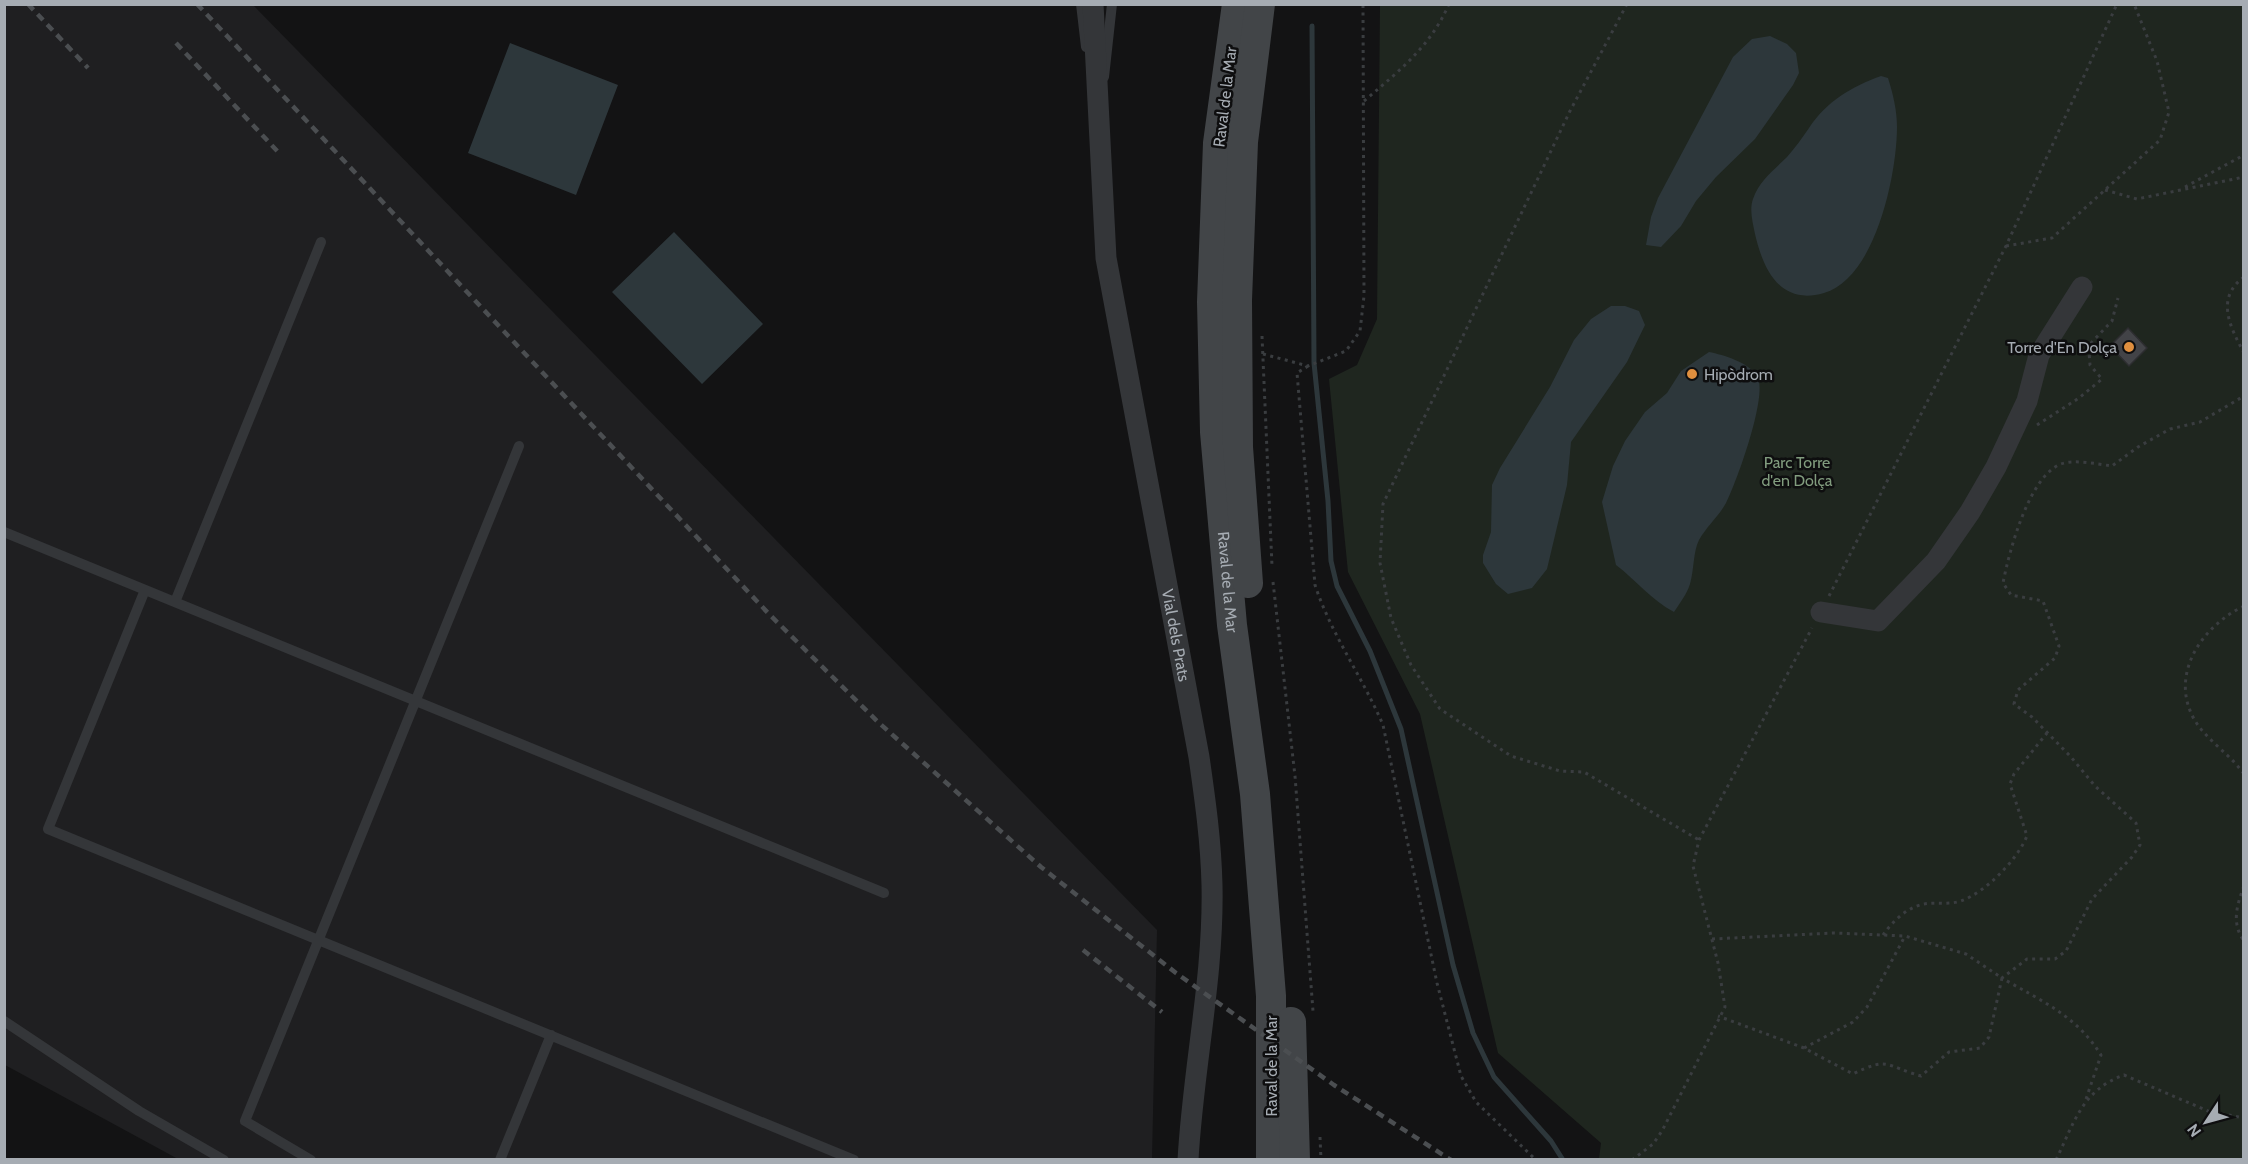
<svg xmlns="http://www.w3.org/2000/svg" width="2248" height="1164" viewBox="0 0 2248 1164" font-family="Cabin,sans-serif">
	<style>
		.built { fill: #1f1f21 }
		.green { fill: #1f261f }
		.water { fill: #2d373b }
		.lines { fill: none; stroke-linecap: round; stroke-linejoin: round }
		.stream { stroke: #2d373b; stroke-width: 5 }
		.building { fill: #424347; stroke: #2d2d30; stroke-width: 1.5 }
		.path { stroke: #3a3d40; stroke-width: 3; stroke-dasharray: 3 4.5; stroke-linecap: butt }
		.lane { stroke: #343639; stroke-width: 10 }
		.street { stroke: #343639; stroke-width: 21 }
		.secondary { stroke: #424548; stroke-width: 30 }
		.rail { stroke: #4b4e51; stroke-width: 4.5; stroke-dasharray: 8 6; stroke-linecap: butt }
		.poi-dot { fill: #df8f3f; stroke: #0e0e0f; stroke-width: 2 }
		.labels { text-anchor: middle; dominant-baseline: central; stroke-width: 5; stroke-linejoin: round; paint-order: stroke }
		.street-label { font-size: 16px; fill: #a6acb3; stroke: #0e0e0f }
		.poi-label { font-size: 16px; fill: #a6acb3; stroke: #0e0e0f; text-anchor: end }
		.park-label { font-size: 16px; fill: #819c7e; stroke: #0e0e0f }
	</style>
	<rect width="100%" height="100%" fill="#131314"/>
	<path class="built" d="M4,5h249l904,925 -5,229h-974l-173,-94z"/>
	<path class="green" d="M1380,5h863v1154h-644l2,-16 -103,-90 -78,-339 -72,-142 -19,-193 28,-14 20,-46z"/>
	<path class="water" d="M1770,36l17,8 9,9 3,20 -6,12 -38,54 -39,38 -20,24 -15,25 -20,21 -15,-2 5,-28 7,-19 75,-141 19,-18z
		M510,43l108,42 -42,110 -108,-42z
		M1881,76l7,2c5,16 9,32 9,49 0,46 -21,151 -73,166 -44,13 -61,-24 -69,-59 -2,-11 -6,-24 -2,-35 6,-18 21,-29 34,-42 8,-9 15,-19 22,-29 18,-27 42,-41 72,-52z
		M674,232l89,92 -61,60 -90,-92z
		M1611,306h14l14,5 6,14 -18,37 -56,80 -4,43 -20,84 -15,19 -24,6 -12,-10 -13,-21v-8l8,-23 1,-47 8,-17 50,-81 24,-47 17,-21z
		M1709,352c15,3 39,10 48,24 12,17 -21,108 -31,127 -7,13 -19,23 -27,37 -6,12 -5,31 -9,44 -3,10 -11,20 -16,28 -23,-12 -37,-31 -58,-47l-14,-63 11,-36 12,-25 20,-29 22,-19 14,-22z"/>
	<g class="lines">
		<path class="stream" d="M1312,26l2,337 14,138 3,60 6,25 33,65 31,78 52,236 20,68 21,44 57,64 12,19"/>
	</g>
	<path class="building" d="M2128,328l19,20 -18,18 -19,-20z"/>
	<g class="lines">
		<path class="path" d="M1627,4l-57,107 -187,393 -3,59 11,55 20,47 29,44 71,47 49,15 24,1 115,68
			M1364,101c34,-29 67,-55 85,-97
			M2185,187l59,-32
			M2105,190l32,9 107,-22
			M2006,246l46,-8 108,-98 9,-28 -12,-51 -23,-57
			M2244,277c-29,21 -14,50 0,76
			M1262,336l10,230
			M1263,354l45,12 38,-15 14,-20 4,-35 -1,-292
			M1308,366l-11,7 18,212c16,49 48,93 68,140l54,258 24,93 15,26 60,58
			M2037,425l42,-27 23,-19 -12,-14 -1,-13 2,-9 21,-22 6,-23
			M1273,582l22,194 18,235
			M1829,596l177,-350 111,-242
			M2244,606c-42,20 -75,68 -50,113 12,21 36,35 50,55
			M2244,886c-7,19 -13,37 0,55
			M1883,935c9,-13 24,-28 41,-31 12,-2 25,1 37,-3 25,-9 56,-41 66,-65l-17,-52 4,-10 33,-41
			M1712,939l122,-6 71,3 61,18 36,24 -13,59 -9,11 -31,4 -28,24c-36,-10 -32,-20 -68,-2l-49,-26 -86,-32
			M1804,1048l49,-26 14,-15 38,-71
			M2086,1099l15,-44c-25,-40 -60,-54 -99,-77l25,-19h28l11,-8 26,-52 40,-42 8,-12 -4,-22 -41,-37 -24,-29 -39,-40 -18,-13 4,-14 37,-32 4,-12 -16,-45 -32,-6 -8,-12c6,-31 26,-107 58,-119 14,-5 36,0 51,2l26,-19 32,-18 30,-7 44,-26
			M1320,1137l1,23
			M1632,1160l21,-16 9,-13 63,-124 -7,-44 -25,-97 6,-26 113,-212
			M2056,1160c18,-37 26,-70 68,-85l84,36 36,7"/>
		<path class="lane" d="M1081,4l5,43
			M1104,77l8,-73
			M4,532l880,361
			M145,590l-97,239 806,331
			M175,602l146,-360
			M4,1021l135,90 85,49
			M311,1160l-66,-39 274,-675
			M500,1160l51,-125"/>
		<g class="street">
			<path id="s1" d="M1093,4l13,254 93,499c6,42 12,84 13,128 2,92 -19,183 -24,275"/>
			<path d="M1821,612l57,9 58,-60 34,-49 26,-45 31,-66 12,-46 43,-68"/>
		</g>
		<g class="secondary">
			<path id="s2" d="M1237,4l-19,139 -6,159 3,130 17,193 23,169 16,202v164"/>
			<path d="M1248,583l-10,-136 -1,-147 6,-158 17,-138"/>
			<path d="M1291,1022l4,138"/>
		</g>
		<path class="rail" d="M28,4l60,64
			M197,4l571,609 110,109 163,145 135,106 158,112 117,75
			M176,43l104,111
			M1083,950l79,62"/>
	</g>
	<g class="poi-dot">
		<circle cx="2129" cy="347" r="6"/>
		<circle cx="1692" cy="374" r="6"/>
	</g>
	<g class="labels">
		<g class="street-label">
			<text transform="translate(1225 97) rotate(-83)">Raval de la Mar</text>
			<text stroke="none"><textPath href="#s2" startOffset="580">Raval de la Mar</textPath></text>
			<text stroke="none"><textPath href="#s1" startOffset="638">Vial dels Prats</textPath></text>
			<text transform="translate(1271 1066) rotate(-90)">Raval de la Mar</text>
		</g>
		<g class="poi-label">
			<text x="2117" y="347">Torre d'En Dolça</text>
			<text x="1704" y="374" text-anchor="start">Hipòdrom</text>
		</g>
		<g class="park-label">
			<text x="1797" y="462">Parc Torre<tspan x="1797" dy="18">d'en Dolça</tspan></text>
		</g>
	</g>
	<rect width="2248" height="1164" fill="none" stroke="#a6acb3" stroke-width="12"/>
	<g transform="translate(2206 1122) rotate(234)" stroke="#0e0e0f" stroke-width="4.5" paint-order="stroke">
	<path d="M0-4.5L10 22L0 15L-10 22Z" fill="#a6acb3"/>
	<text y="-9" font-size="16" font-weight="bold" text-anchor="middle" fill="#a6acb3">N</text>
	</g>
</svg>
